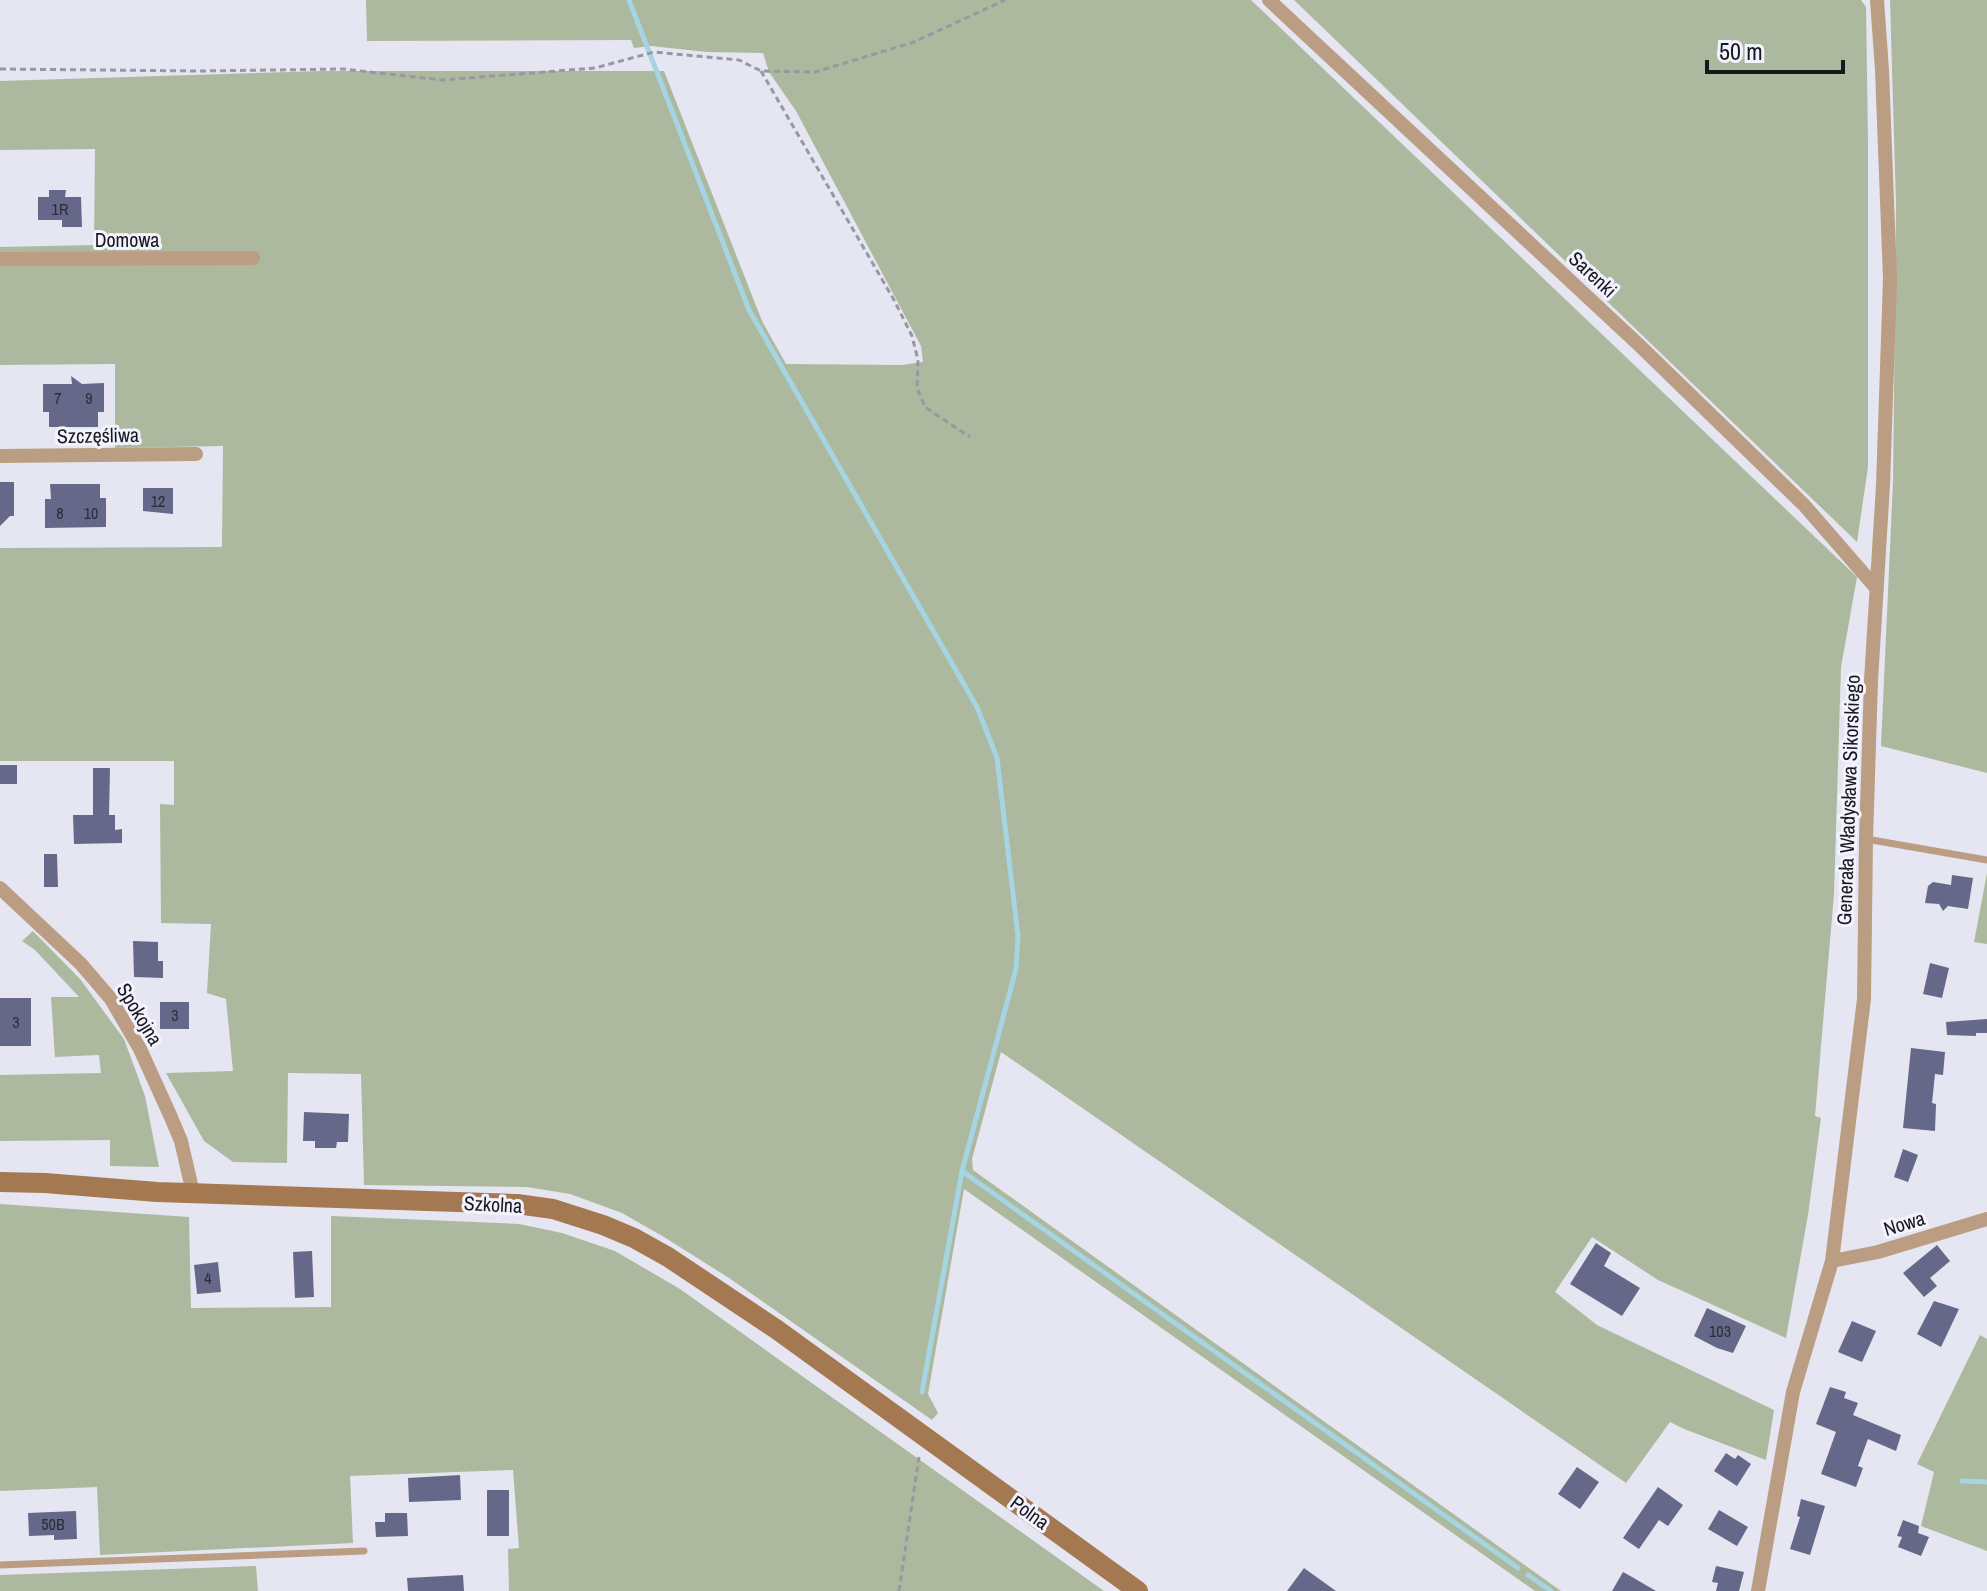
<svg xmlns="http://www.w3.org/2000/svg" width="1987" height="1591" viewBox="0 0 1987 1591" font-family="'Archivo Narrow',sans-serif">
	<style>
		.green { fill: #adb99e }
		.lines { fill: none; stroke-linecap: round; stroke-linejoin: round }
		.stream { stroke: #a5d4e2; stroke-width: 5 }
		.building { fill: #66688a }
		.path { stroke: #9898a1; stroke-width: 3; stroke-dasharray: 6 4; stroke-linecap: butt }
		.lane { stroke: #bb9d83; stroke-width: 7 }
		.street { stroke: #bb9d83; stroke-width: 14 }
		.secondary { stroke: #a47851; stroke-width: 20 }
		.labels { text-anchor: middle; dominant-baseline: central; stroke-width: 6; stroke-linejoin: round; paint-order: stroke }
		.number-label { font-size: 16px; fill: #2c2d38 }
		.street-label { font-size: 20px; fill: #19191d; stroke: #f2f3fe }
	</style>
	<rect width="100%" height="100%" fill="#e5e6f1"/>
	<path class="green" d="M366,0h885l606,577 -16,90 -7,227 -19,222 6,2 -13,97 -22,123 -128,-58 -66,-43 -37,55 42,33 177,85 -8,50 -82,-31 -14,-7 -44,61 -625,-431 -29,107 1,11 588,421h-26l-571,-402 -36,205 10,19 -6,7 -203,-142 -65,-41 -42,-24 -52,-19 -43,-7 -163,-2 -3,-111 -73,-1 -1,90 -54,-1 -29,-21 -38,-68 67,-2 -7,-72 -19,-6 4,-69 -50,-1 -1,-119 14,1v-44h-174v-213l222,-1 1,-101 -108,2v-84l-115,1v-118l94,-2 1,-96 -95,1v-69l322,-10h342l98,250 24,43 116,1 21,-3 -2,-16 -125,-235 -27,-39 -6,-19 -56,-1 -56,-6 -17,2 -3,-8 -264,1z
		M1294,0h567l5,7 2,134v326l-11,75z
		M1890,0h97v773l-106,-27 12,-264 3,-277z
		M1987,873v71l-13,-2z
		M33,931l47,48 44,60 21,57 14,71 -49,-1v-26l-110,1v-66l101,-2 -2,-18 -44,2 -4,-60h28l-44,-47 -13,-9z
		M0,1204l189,13 2,91 140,-1v-91l188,8 43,9 53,18 65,38 424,302h-595l-1,-42 11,-1 -6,-78 -163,6 3,67 -253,12 -3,-68 -97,4z
		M1980,1335l7,4v212l-66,-25 13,-54 -17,-8z
		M256,1566l2,25h-258v-16z"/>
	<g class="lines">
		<path class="stream" d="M629,0l120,310 228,397 20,51 21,178 -2,33 -54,202 -40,221
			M962,1171l556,397
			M1962,1481l25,1
			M1528,1575l23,16"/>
	</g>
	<path class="building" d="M49,190h17l-1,7h16l1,30h-20v-7h-24v-23h11z
		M71,376l11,8 22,-1v29h-6v15h-49v-15h-6v-28h29z
		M0,482h14v34h-4l-10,10z
		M50,484h50v14h6v29l-61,1v-29h6z
		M143,488h30v26l-30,-3z
		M0,765h17v19h-17z
		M93,768h17l-1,47h6v15l7,-1v14l-48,1 -1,-29h20z
		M44,854h13l1,33h-14z
		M1952,875l21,3 -5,31 -20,-3 -5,5 -4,-7 -14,-1 3,-17 5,-4 18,3z
		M133,941l25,1v19h5v17l-29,-1z
		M1930,963l19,5 -7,30 -19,-4z
		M0,998h31v48h-31z
		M160,1002h29v27h-29z
		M1987,1019v14h-11v3l-29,-1 -1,-13z
		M1911,1048l34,4 -2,23 -8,-1 -3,29 4,1 -1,27 -32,-3z
		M304,1112l45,2 -1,28h-11l-1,6h-21v-7h-12z
		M1903,1149l15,6 -10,27 -14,-5z
		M1596,1243l15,10 -7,13 36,22 -18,28 -52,-32z
		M1937,1245l13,16 -20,17 7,8 -13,11 -21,-24z
		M312,1251l2,46 -19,1 -2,-46z
		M218,1262l3,30 -24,2 -3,-29z
		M1934,1301l25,8 -18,38 -24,-13z
		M1707,1308l39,18 -13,27 -16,-5 -23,-12z
		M1852,1321l24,10 -14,31 -24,-10z
		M1830,1387l16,5 -2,6 14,5 -5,12 48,20 -5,16 -28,-12 -10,27 5,2 -7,19 -35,-13 15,-42 -20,-8z
		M1726,1453l9,6 3,-4 13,9 -14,22 -23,-15z
		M1577,1467l22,15 -19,27 -22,-15z
		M460,1475l1,25 -52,2 -1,-24z
		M1658,1487l25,18 -15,21 -9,-6 -20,29 -16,-11z
		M487,1490h22v46h-22z
		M1801,1499l24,7 -15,49 -20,-6 10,-32 -3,-1z
		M1719,1510l29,17 -11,19 -29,-17z
		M76,1511l1,28 -23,1v-5l-25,1 -1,-23z
		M385,1513h22l1,23 -32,1 -1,-15h10z
		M1903,1520l16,6 -1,7 11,4 -8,19 -23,-9 4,-10 -5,-1z
		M1716,1566l28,6 -5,19h-23l2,-8 -6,-1z
		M1304,1568l32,23h-49z
		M1623,1572l9,5 24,14h-44z
		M463,1575l1,16h-56l-1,-13z"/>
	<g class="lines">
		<path class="path" d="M0,69l200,2 143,-2 99,11 153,-12 59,-16 85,8 22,11 54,1 99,-30 91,-42
			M761,71l133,229 18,36 6,24 -1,28 8,19 45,30
			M899,1591l20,-134"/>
		<path class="lane" d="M1866,839l121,21
			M0,1565l364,-14"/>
		<path class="street" d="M1269,0l369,344 166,161 73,84
			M0,259l253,-1
			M0,456l196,-2
			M0,888l81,76 30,35 29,50 30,66 11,26 12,52
			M1832,1261l46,-9 109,-33
			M1758,1591l35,-199 39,-131 32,-262 2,-160 5,-158 12,-196 7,-206 -8,-209 -5,-70"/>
		<path class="secondary" d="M0,1182l45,1 112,9 360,12 36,5 50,16 31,13 34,19 108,72 362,262"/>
	</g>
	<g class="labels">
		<g class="number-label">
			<text x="60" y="209">1R</text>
			<text x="58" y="398">7</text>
			<text x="89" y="398">9</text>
			<text x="158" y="501">12</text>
			<text x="60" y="513">8</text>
			<text x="91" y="513">10</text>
			<text x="175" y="1015">3</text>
			<text x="16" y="1022">3</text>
			<text x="208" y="1278">4</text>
			<text x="1720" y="1331">103</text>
			<text x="53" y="1524">50B</text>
		</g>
		<g class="street-label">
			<text x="127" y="239">Domowa</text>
			<text transform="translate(1593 274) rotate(43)">Sarenki</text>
			<text transform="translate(98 435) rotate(-1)">Szczęśliwa</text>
			<text transform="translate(1848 800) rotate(-88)">Generała Władysława Sikorskiego</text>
			<text transform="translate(140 1014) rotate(59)">Spokojna</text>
			<text transform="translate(493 1204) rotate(3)">Szkolna</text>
			<text transform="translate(1904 1223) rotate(-17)">Nowa</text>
			<text transform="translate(1030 1512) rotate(36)">Polna</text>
		</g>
	</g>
	<path d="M1707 60v12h136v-12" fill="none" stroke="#19191d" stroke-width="4"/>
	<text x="1719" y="60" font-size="24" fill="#19191d" stroke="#f2f3fe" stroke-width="6" paint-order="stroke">50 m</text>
</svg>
